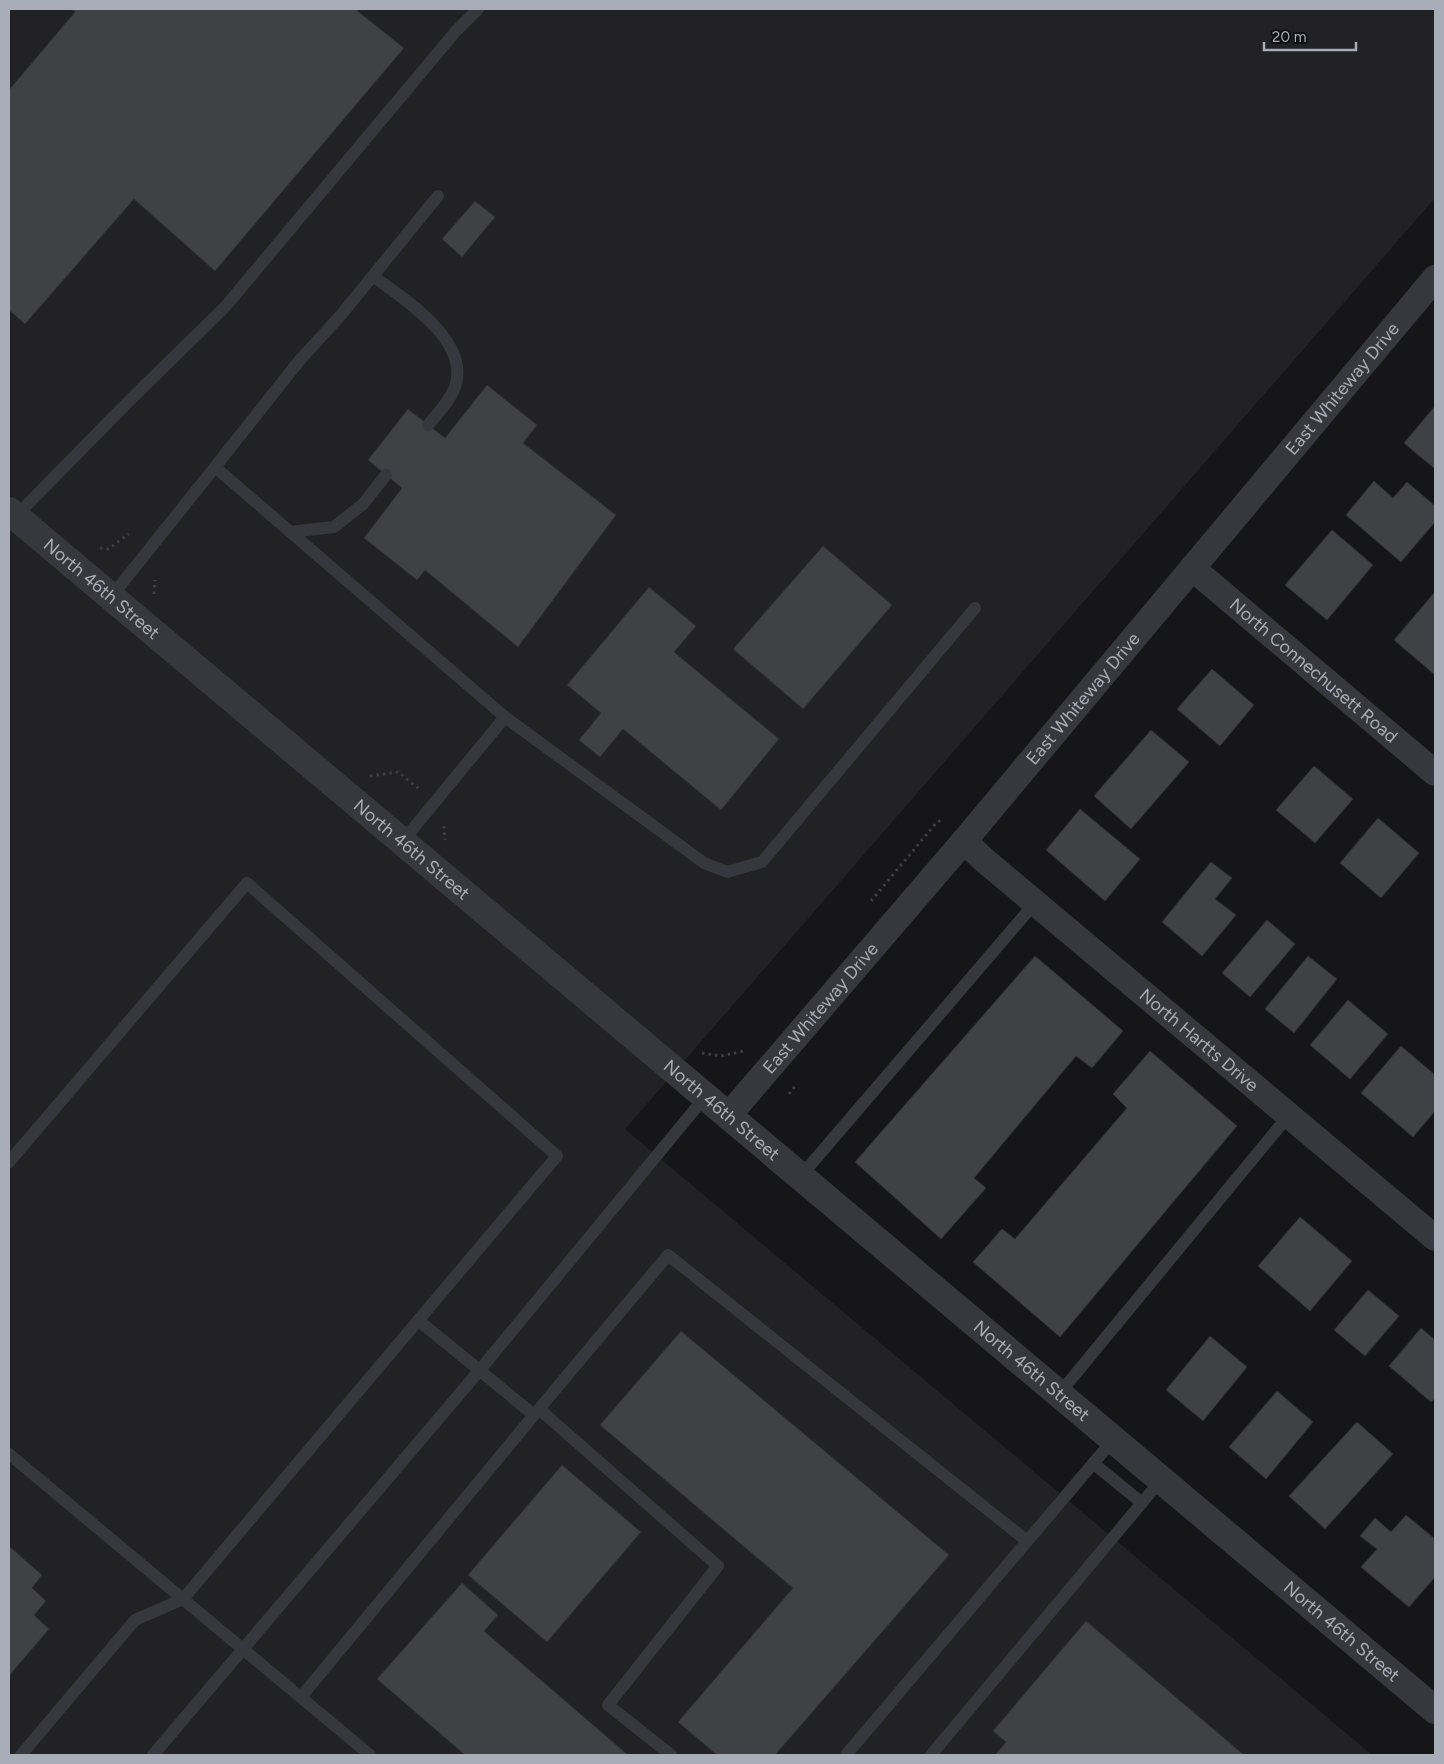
<svg xmlns="http://www.w3.org/2000/svg" width="1444" height="1764" viewBox="0 0 1444 1764" font-family="Figtree,sans-serif">
	<style>
		.built { fill: #222225 }
		.building { fill: #404145; stroke: #303034 }
		.lines { fill: none; stroke-linecap: round; stroke-linejoin: round }
		.path { stroke: #3d3f44; stroke-width: 3; stroke-dasharray: 2.5 4; stroke-linecap: butt }
		.service { stroke: #37383d; stroke-width: 12 }
		.minor { stroke: #37383d; stroke-width: 26 }
		.tertiary { stroke: #37383d; stroke-width: 28 }
		.labels { text-anchor: middle; dominant-baseline: central; stroke-width: 4; stroke-linejoin: round; paint-order: stroke }
		.street-label { font-size: 18px; fill: #a8adb8; stroke: #111113 }
	</style>
	<rect width="100%" height="100%" fill="#161618"/>
	<path class="built" d="M9,9h1426v189l-810,931 747,626h-1363z"/>
	<path class="building" d="M72,9h283l49,39 -189,223 -81,-72 -109,125 -16,-14v-220l66,-78z
		M475,201l20,16 -33,40 -20,-18z
		M487,385l50,40 -14,18 93,72 -98,132 -93,-77 -8,10 -53,-42 38,-50 -34,-28 40,-51 37,29z
		M1435,406v63l-31,-26z
		M1374,481l19,17 14,-16 28,24v16l-34,40 -55,-47z
		M1332,530l41,35 -46,55 -42,-35z
		M823,546l69,59 -89,104 -70,-60z
		M649,587l47,39 -22,26 105,87 -58,71 -98,-81 -23,28 -21,-17 22,-27 -34,-28z
		M1434,593l1,1v81l-41,-35z
		M1212,669l42,36 -34,41 -43,-37z
		M1151,730l38,32 -58,67 -37,-33z
		M1314,766l39,33 -38,44 -39,-33z
		M1080,809l60,50 -35,42 -59,-51z
		M1378,818l41,35 -38,45 -41,-35z
		M1211,862l21,16 -17,21 21,16 -34,41 -40,-34z
		M1267,920l28,24 -45,53 -28,-24z
		M1035,956l88,75 -31,37 -16,-12 -102,122 12,10 -45,51 -86,-77z
		M1308,956l29,23 -43,54 -29,-24z
		M1348,1000l40,34 -38,45 -40,-34z
		M1401,1046l34,29v36l-22,26 -52,-44z
		M1150,1051l87,75 -177,211 -87,-75 29,-33 13,10 112,-131 -14,-14z
		M1300,1217l52,44 -42,50 -52,-45z
		M1368,1290l31,26 -34,40 -31,-26z
		M1421,1328l14,12v58l-4,4 -42,-36z
		M681,1331l268,224 -174,200h-58l-39,-33 115,-134 -193,-163z
		M1210,1336l37,31 -44,54 -37,-31z
		M1277,1391l36,31 -47,57 -37,-32z
		M1357,1422l36,32 -68,75 -36,-33z
		M562,1465l79,67 -94,110 -79,-67z
		M1406,1515l29,24v38l-26,30 -48,-40 16,-18 -17,-13 15,-18 16,14z
		M9,1546l33,29 -10,13 14,13 -12,14 15,14 -40,47z
		M462,1583l36,32 -14,16 144,124h-163l-88,-76z
		M1086,1621l158,134h-249l11,-13 -13,-11z"/>
	<g class="lines">
		<path class="path" d="M100,548l8,1 21,-15
			M154,594l1,-14
			M370,776l28,-4 20,16
			M444,826l1,14
			M871,901l66,-79 5,-2
			M702,1053l19,3 23,-5
			M789,1094l7,-9"/>
		<path class="service" d="M373,276c31,23 98,65 82,111 -5,14 -18,27 -27,38
			M215,467l84,-106 42,-46 97,-119
			M15,517l115,-117 95,-93 231,-276 22,-22
			M290,532l44,-5 29,-23 23,-29
			M111,597l104,-130 290,250 -103,125
			M505,717l199,146 23,9 35,-10 213,-254
			M9,1162l238,-279 310,273 -374,443 -48,21 -114,135
			M800,1177l235,-274
			M418,1320l116,95 134,-160 359,286
			M1059,1394l230,-279
			M539,1409l179,157 -110,139 63,50
			M9,1454l361,301
			M1093,1463l49,40
			M301,1697l233,-282
			M153,1755l326,-384 226,-274
			M846,1755l267,-315
			M931,1755l230,-275"/>
		<g class="minor">
			<path id="s1" d="M1192,568l243,205"/>
			<path id="s2" d="M964,841l19,18 452,379"/>
			<path id="s3" d="M728,1116l236,-275 471,-563"/>
		</g>
		<path class="tertiary" id="s4" d="M9,511l1426,1199"/>
	</g>
	<g class="labels">
		<g class="street-label">
			<text stroke="none"><textPath href="#s3" startOffset="952">East Whiteway Drive</textPath></text>
			<text stroke="none"><textPath href="#s4" startOffset="121">North 46th Street</textPath></text>
			<text stroke="none"><textPath href="#s1" startOffset="159">North Connechusett Road</textPath></text>
			<text stroke="none"><textPath href="#s3" startOffset="548">East Whiteway Drive</textPath></text>
			<text stroke="none"><textPath href="#s4" startOffset="526">North 46th Street</textPath></text>
			<text stroke="none"><textPath href="#s3" startOffset="142">East Whiteway Drive</textPath></text>
			<text stroke="none"><textPath href="#s2" startOffset="308">North Hartts Drive</textPath></text>
			<text stroke="none"><textPath href="#s4" startOffset="931">North 46th Street</textPath></text>
			<text stroke="none"><textPath href="#s4" startOffset="1336">North 46th Street</textPath></text>
			<text stroke="none"><textPath href="#s4" startOffset="1741">North 46th Street</textPath></text>
		</g>
	</g>
	<rect width="1444" height="1764" fill="none" stroke="#a8adb8" stroke-width="20"/>
	<path d="M1264 42v8h92v-8" fill="none" stroke="#a8adb8" stroke-width="2.5"/>
	<text x="1272" y="42" font-size="15" fill="#a8adb8" stroke="#111113" stroke-width="4" paint-order="stroke">20 m</text>
</svg>
